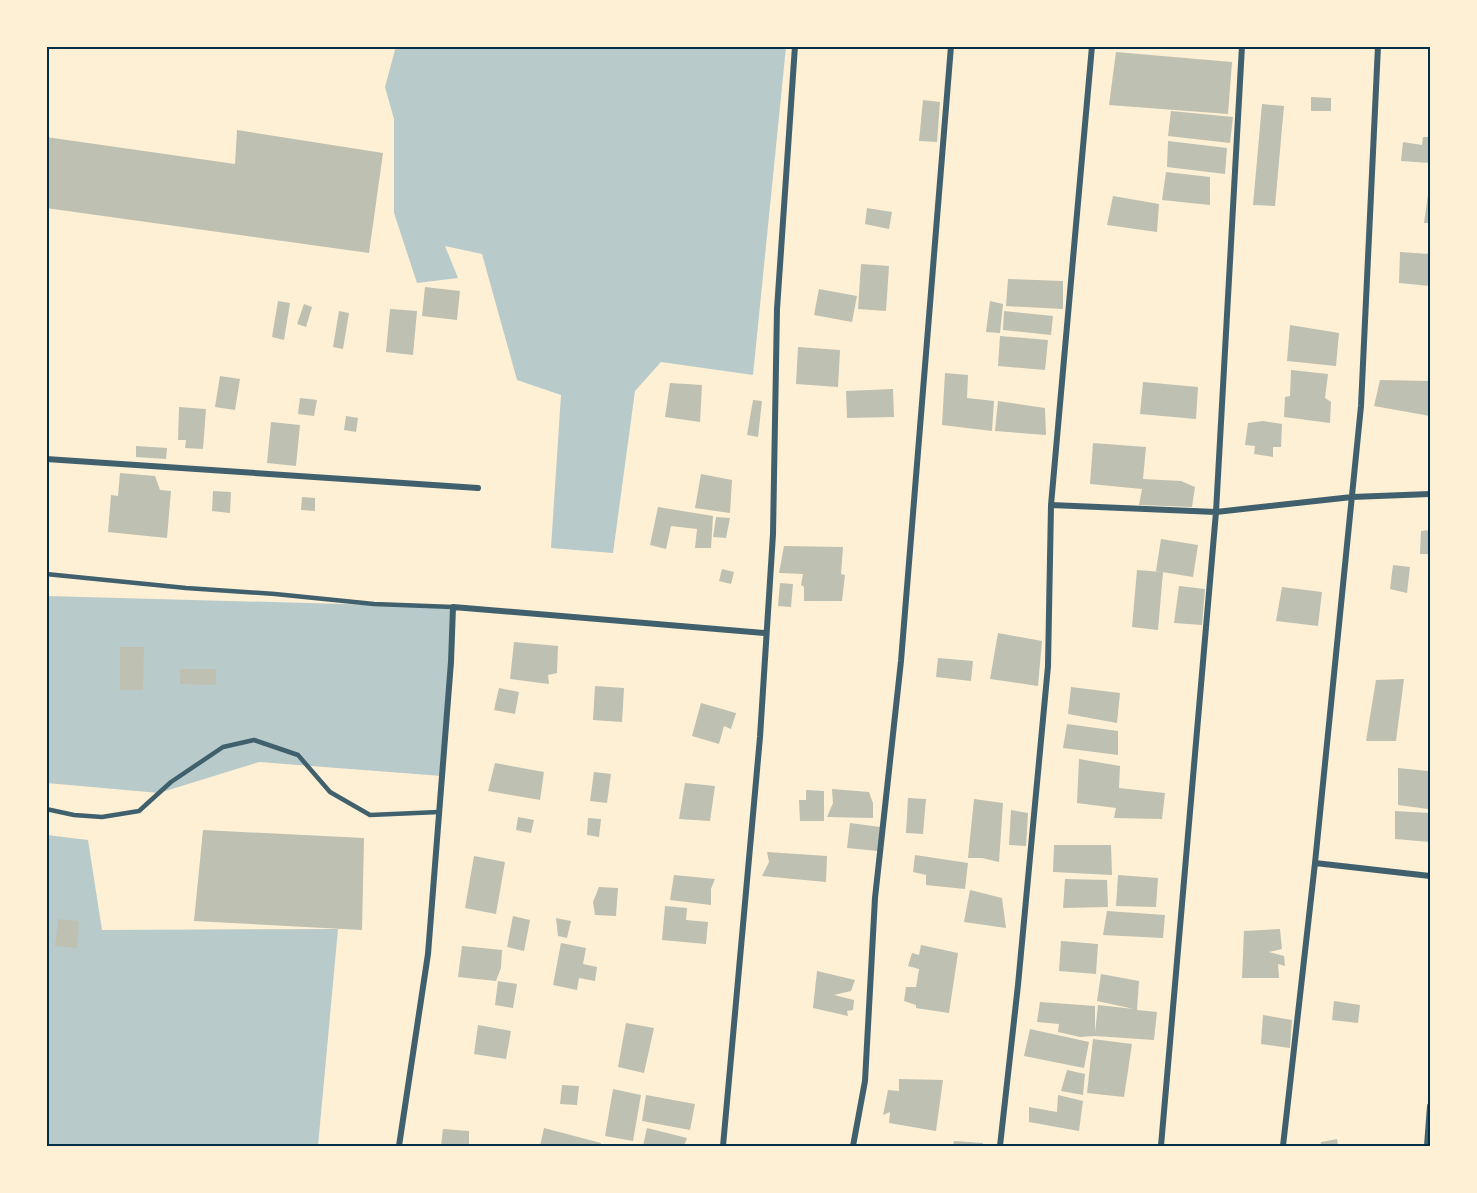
<svg xmlns="http://www.w3.org/2000/svg" width="1477" height="1193" viewBox="0 0 1477 1193" font-family="'Roboto Condensed',sans-serif">
	<style>
		.green { fill: #b9caca }
		.building { fill: #bec0b2 }
		.lines { fill: none; stroke-linecap: round; stroke-linejoin: round }
		.service { stroke: #3f606c; stroke-width: 4.5 }
		.minor { stroke: #3f606c; stroke-width: 6 }
		.neatline { fill: none; stroke: #003049; stroke-width: 2 }
	</style>
	<rect width="100%" height="100%" fill="#fdf0d5"/>
	<path class="green" d="M396,46l390,1 -33,328 -92,-13 -26,29 -22,162 -62,-5 10,-153 -44,-15 -35,-126 -37,-8 13,32 -41,5 -23,-70v-94l-9,-32z
		M47,596l406,11 -11,169 -183,-14 -100,31 -112,-10z
		M47,835l41,5 14,90 236,-1 -20,217h-271z"/>
	<path class="building" d="M1116,52l116,10 -4,52 -119,-9z
		M1311,97l20,1v13h-20z
		M923,100l17,2 -3,40 -18,-1z
		M1262,104l22,2 -9,100 -22,-1z
		M1171,111l62,6 -3,26 -62,-7z
		M237,130l146,23 -14,100 -323,-45v-71l189,27z
		M1423,137h7v26l-29,-2 2,-19 19,3z
		M1168,141l59,7 -2,26 -58,-7z
		M1166,172l44,5v28l-48,-5z
		M1428,195h2v28h-6z
		M1113,196l46,8 -2,28 -50,-7z
		M867,208l25,4 -3,17 -24,-5z
		M1400,252l30,2v32l-31,-3z
		M861,264l28,2 -3,45 -28,-2z
		M1008,279l55,2v28l-57,-3z
		M425,287l35,4 -3,29 -35,-4z
		M819,289l38,7 -5,26 -38,-7z
		M278,301l12,2 -6,37 -12,-3z
		M990,301l13,3 -3,29 -14,-1z
		M304,304l8,3 -6,20 -9,-3z
		M390,309l27,2 -4,44 -27,-3z
		M339,311l10,2 -6,36 -10,-2z
		M1004,311l49,5 -2,19 -48,-5z
		M1290,325l49,8 -3,33 -49,-5z
		M1000,336l48,4 -3,30 -47,-4z
		M798,347l42,3 -2,37 -42,-3z
		M1291,370l37,4 -3,24 6,4 -1,21 -46,-6 1,-20 5,-1z
		M945,373l23,2 -1,23 27,3 -2,30 -50,-6z
		M220,376l20,3 -5,31 -20,-3z
		M1380,380l50,1v35l-56,-10z
		M1143,382l55,5 -2,32 -56,-5z
		M670,383l32,2 -2,37 -35,-5z
		M893,389l1,28 -47,1 -1,-27z
		M300,398l17,2 -3,16 -16,-2z
		M753,400l9,1 -4,36 -11,-2z
		M998,401l47,7 1,27 -51,-4z
		M179,407l27,2 -3,40 -18,-1 1,-8h-8z
		M346,416l12,2 -2,14 -12,-2z
		M1263,421l19,3 -1,23h-8v10l-19,-3 1,-8 -10,-1 3,-22z
		M271,422l29,3 -4,41 -29,-3z
		M1093,443l53,4 -3,32 38,2 14,6 -3,20 -53,-2 3,-16 -52,-5z
		M136,446l31,2 -1,11 -30,-2z
		M120,473l35,3 5,14 11,1 -4,47 -59,-6 3,-37 7,1z
		M701,474l31,6 -2,33 -35,-5z
		M213,491l18,1 -1,21 -18,-2z
		M302,497l13,1v13l-14,-1z
		M658,507l55,9 -2,32h-16l2,-19 -26,-3 -5,23 -16,-4z
		M716,517l14,1 -4,20 -13,-1z
		M1430,530v24h-10l1,-23z
		M1161,539l37,6 -5,32 -37,-6z
		M784,546l59,1 -2,27 4,1 -3,26h-38v-14l-3,-2 2,-11 -24,-1z
		M1393,565l17,2 -3,26 -17,-4z
		M722,569l12,3 -3,12 -12,-3z
		M1137,570l26,2 -5,58 -26,-3z
		M780,583l13,1 -2,23 -13,-1z
		M1179,586l26,3 -3,36 -28,-2z
		M1282,587l40,5 -4,34 -42,-5z
		M998,633l44,8 -4,45 -48,-7z
		M514,642l44,4 -1,27 -9,2 1,9 -39,-5z
		M120,647h24l-1,43h-23z
		M938,658l35,3 -2,20 -35,-4z
		M180,669h36v16l-36,-1z
		M1404,679l-8,62h-30l10,-61z
		M595,686l29,2 -2,34 -29,-2z
		M1071,687l49,6 -3,30 -49,-9z
		M499,688l20,4 -4,22 -21,-4z
		M701,703l35,10 -5,16 -7,-3 -5,18 -27,-8z
		M1067,724l51,7v24l-55,-7z
		M1079,759l41,7 -1,22 46,5 -3,26 -48,-1 2,-10 -39,-5z
		M495,763l49,9 -4,28 -52,-9z
		M1398,768l30,3v38l-30,-4z
		M594,772l17,2 -4,29 -17,-2z
		M685,783l30,3 -5,35 -31,-2z
		M832,789l37,3 4,11v15l-46,-1 6,-14z
		M806,790l18,1v30h-24l-1,-21h7z
		M908,798l18,1 -3,35 -17,-1z
		M974,799l29,4 -4,59 -17,-4h-14z
		M1011,810l17,3 -2,33 -17,-1z
		M1395,811l35,2v29l-35,-3z
		M518,817l16,3 -3,13 -15,-3z
		M588,818l13,1 -2,18 -12,-2z
		M850,823l30,4 -2,24 -31,-3z
		M203,830l161,8 -2,92 -168,-9z
		M1054,845h57l1,30 -59,-3z
		M767,852l60,4 -1,26 -64,-6 7,-14z
		M915,855l53,8 -3,26 -39,-4v-10l-13,-3z
		M474,856l31,6 -9,52 -31,-6z
		M674,875l41,4 -4,10v16l-41,-5z
		M1118,875l40,3 -2,29 -40,-1z
		M1065,879l42,1 1,27 -45,1z
		M599,887l19,1 -2,28 -21,-1 -2,-13z
		M970,890l32,8 4,30 -42,-6z
		M665,906l22,2 -1,12 22,2 -2,22 -44,-4z
		M1107,911l58,4 -2,23 -60,-3z
		M513,916l17,4 -6,31 -17,-4z
		M556,918l15,3 -4,17 -9,-2z
		M58,919l21,2 -2,27 -22,-2z
		M1280,929l2,20 -13,3 15,4 1,10 -7,-2 1,14h-37l2,-47z
		M1061,941l37,3 -2,30 -37,-3z
		M561,943l25,5 -3,16 14,3 -2,14 -16,-3 -2,12 -24,-5z
		M921,945l37,8 -9,60 -33,-5v-3l-12,-4 2,-14h10l3,-18 -11,-3 4,-13 7,2z
		M462,946l40,4 -1,18 -5,13 -38,-4z
		M817,971l38,9 -4,11 -17,4 20,5 -1,10 -6,1 1,5 -35,-8z
		M1101,974l38,7 -2,29 20,2 -3,28 -59,-4 -15,1 -22,-5 1,-8 -22,-2 3,-20 55,4v27l3,-28 36,4 -37,-8z
		M498,981l19,3 -4,24 -18,-3z
		M1334,1001l26,4 -2,18 -26,-3z
		M1263,1015l29,5 -2,28 -29,-4z
		M626,1023l28,5 -10,45 -26,-6z
		M478,1025l33,6 -5,28 -32,-5z
		M1030,1029l59,13 -5,26 -60,-12z
		M1093,1039l39,5 -8,53 -37,-4z
		M1067,1070l18,4 -2,21 -22,-4z
		M899,1079l44,1 -7,51 -47,-8 1,-11 -7,3 5,-25 11,1z
		M562,1085l17,1 -2,19 -17,-1z
		M613,1089l28,6 -8,46 -28,-5z
		M646,1095l49,9 -5,26 -48,-9z
		M1058,1095l25,6 -4,30 -50,-9v-15l28,5z
		M544,1128l57,15 -1,3h-60z
		M647,1128l40,10 -3,8h-41z
		M443,1129l26,2v15h-28z
		M1337,1139l1,7h-18l1,-4z
		M954,1141l29,2v3h-30z"/>
	<g class="lines">
		<path class="service" d="M46,574l140,14 89,6 99,10 79,3
			M46,809l28,6 28,2 37,-6 32,-29 52,-35 31,-7 44,15 32,37 40,23 69,-3"/>
		<path class="minor" d="M46,459l432,29
			M1051,505l165,7 136,-15 78,-3
			M1315,863l115,13
			M399,1146l29,-192 23,-292 2,-55 312,26
			M723,1146l37,-409 13,-203 4,-225 18,-263
			M853,1146l12,-65 10,-183 26,-237 50,-615
			M1000,1146l18,-161 30,-319 3,-161 41,-459
			M1161,1146l55,-634 26,-466
			M1283,1146l32,-283 46,-457 17,-360
			M1427,1146l3,-40"/>
	</g>
	<rect width="1477" height="1193" fill="none" stroke="#fdf0d5" stroke-width="96"/>
	<rect x="48" y="48" width="1381" height="1097" class="neatline"/>
</svg>
